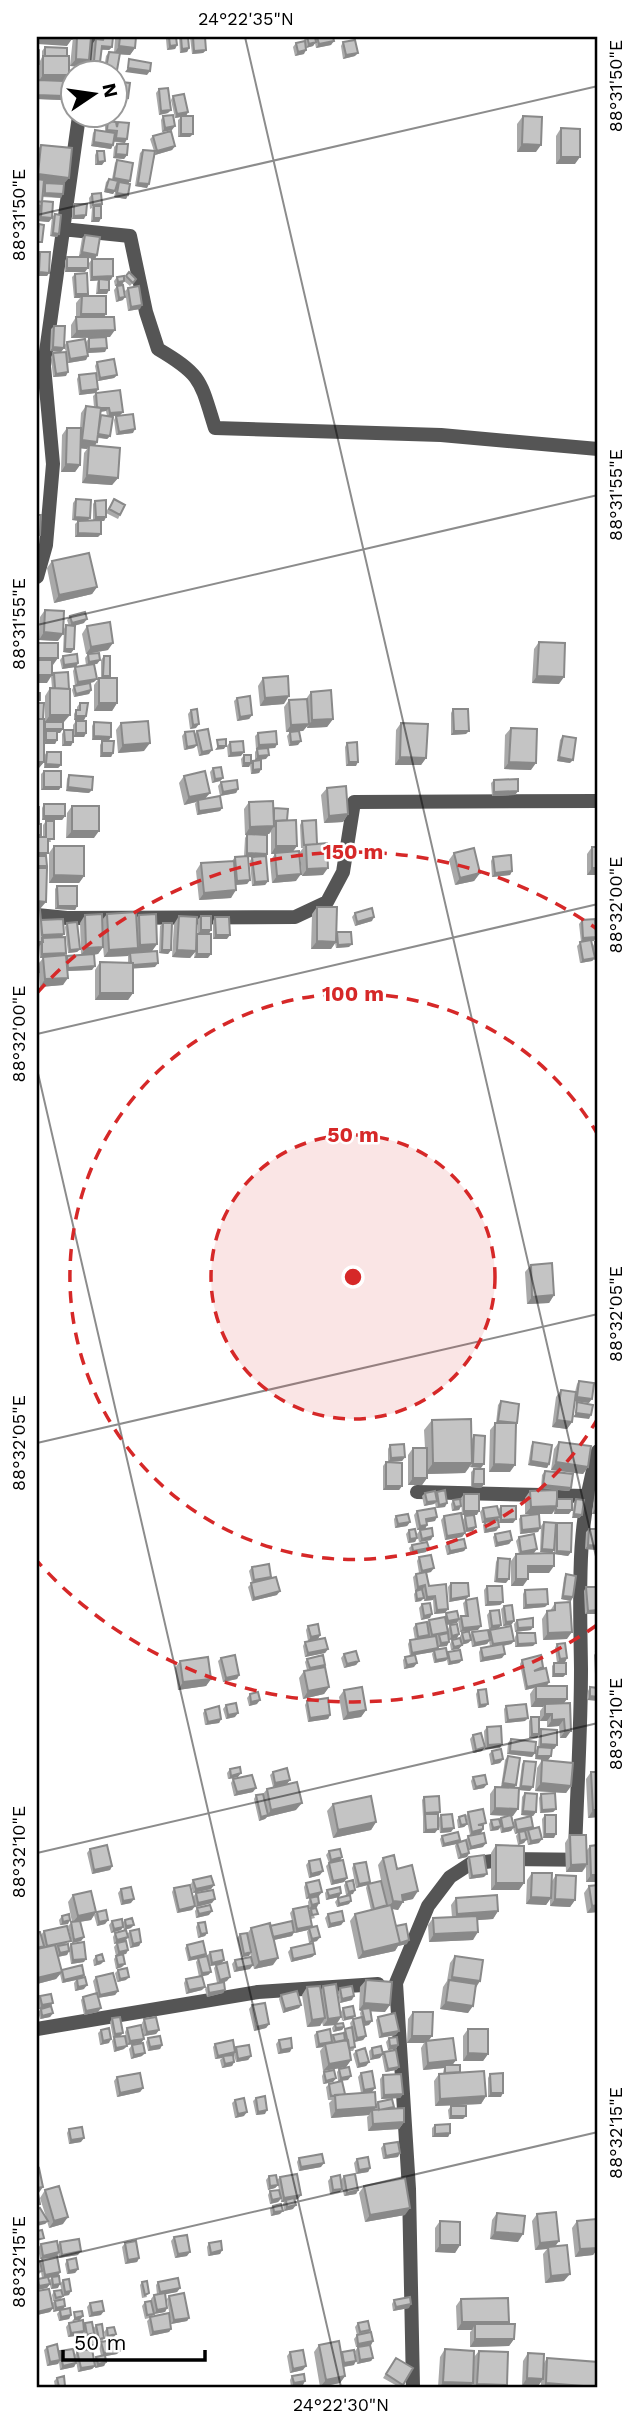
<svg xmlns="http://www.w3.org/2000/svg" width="635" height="2424" viewBox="0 0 635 2424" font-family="'Work Sans',sans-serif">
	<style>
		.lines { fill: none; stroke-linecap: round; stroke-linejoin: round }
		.street { stroke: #555; stroke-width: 14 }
		.wall { fill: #a9a9a9; fill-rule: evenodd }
		.shaded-wall { fill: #898989 }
		.building { fill: #c4c4c4; stroke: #898989; stroke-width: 2 }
		.ticks { fill: none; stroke: #000; stroke-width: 2; stroke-opacity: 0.45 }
		.ring { fill: none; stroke: #d62828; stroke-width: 3.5; stroke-dasharray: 12 9 }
		.centre { fill: #d62828; stroke: #fff; stroke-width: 3.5 }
		.ring-label { font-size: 21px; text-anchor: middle; font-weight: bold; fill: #d62828; stroke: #fff; stroke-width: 5; stroke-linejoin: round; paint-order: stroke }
		.neatline { fill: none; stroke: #000; stroke-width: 2.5 }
		.ticks-label { font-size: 18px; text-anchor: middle; fill: #000 }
	</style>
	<rect width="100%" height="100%" fill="#fff"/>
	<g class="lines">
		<path class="street" d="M86,74l5,-37
			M62,229l68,7 16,76 12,37c44,26 42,31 57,79l226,7 157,14
			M37,577l9,-32 7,-81 -9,-98 35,-250
			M37,915l30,3 228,-1 32,-15 16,-30 11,-70 244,-1
			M417,1492l168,4
			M575,1852c2,-61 6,-122 6,-183 -1,-79 -5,-141 17,-218
			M37,2029l221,-37 120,-8
			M413,2387l-4,-198 -13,-206 32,-77 22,-29 20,-13 38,-5 90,1"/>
	</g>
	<path class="wall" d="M73,37h18l-7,30 -14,-1z
		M93,37h20l-1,10 -3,3h-8l-3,15h-7l2,-22 3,-4h5l-8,-1z
		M115,37h21l-1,11 -5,7 -11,-1 -3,20h-13l3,-18 3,-4 5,1z
		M167,37h9l1,8 -2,4 -8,1 -1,-11z
		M179,37h9l1,11 -2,4 -7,1z
		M190,37h15l1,13 -3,3 -11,1z
		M305,37h10v2l2,-2h-1h17l-2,8 -15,3 -1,-5 -2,3 -7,2 -2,-10z
		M343,42l12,14 -12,3 -2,-13z
		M296,43l8,11 -9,2 -2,-9z
		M45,47l19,34 -3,19 -24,-1 1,-33 -1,1 5,-10v-6z
		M121,82l7,16 -2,3 -10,-1 3,-14z
		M159,89l9,24 -9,2 -3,-22z
		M173,96l15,16 -2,4h-3l7,21h-12v-17l3,-3 -6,1 -4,-18z
		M163,116l9,14 -10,2 -1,-12z
		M523,116l13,36h-19v-28z
		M108,121l9,2 1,-1 7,21 -11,-1 -3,7 -20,-3 2,-13 2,-3 10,1v-6z
		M561,128l14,36h-19v-28z
		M153,136l22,10 -3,4 -17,5 -8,33 -12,-2 5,-33 3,-3 11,1 -4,-12z
		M117,144l10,11 -3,4 -11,-1 1,-11z
		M41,145l23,39 -3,14 -19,-1v4l7,21 -11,-1 -1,2v-72z
		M97,151l5,14h-7v-10z
		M117,160l13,21 -2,3v11l-2,4 -12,-2 2,-9 -3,6 -9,-2 2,-10 3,-3h3l3,-16z
		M92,194l10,10 -1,2v12l-2,4h-8l1,-14 -2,1 -1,-11z
		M74,204l10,15h-12v-11z
		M55,214l4,20 -2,3 -7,-1 2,-19z
		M85,235l12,20 -2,4 -7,-1 -3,14h-20v-11l2,-4h18l-6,-1 3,-18z
		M40,252l9,21 -2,3h-10l1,-20z
		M92,259l19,21h-2l-2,14h-11l1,-11 1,-3 -8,1 -1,-18z
		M129,272l7,7 -6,7 -6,-5 -2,4 -7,1 -1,-5 3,-4 7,2z
		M75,274l13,20 -2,2 20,18 -2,3 6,20h-4l-1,15 -17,1 -2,7 -18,3 -2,-7v20l-13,1 -2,-20 2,-4 13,-1 -2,-6 3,-4 19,5v-5l3,-4h15h-33v-13l5,-8v-14l4,-5h-6l-2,-21z
		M117,286l6,14 -7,2 -2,-12z
		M128,288l12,21 -12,2 -3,-20z
		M54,326l10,22 -3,4 -11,-1 1,-22z
		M97,362l20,13 -3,3 -16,3 -3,-15z
		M79,375l19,14 -2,4 -17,2 -2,-16z
		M96,393l27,19 -3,3 -9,1 -1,20 -3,3 -9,-1 -1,4 -2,4 23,32 -6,7 -30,-2 2,-30 3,-4 -7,-1v17l-5,7h-14l1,-37 5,-7h13l1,-15 5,-7 8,1 -1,-11zM106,411l1,5h-7l1,-4z
		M116,416l17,17 -17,2 -2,-15z
		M76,499l14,19 -2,2h5v-16l2,-3 11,11 8,-13 6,16 -2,4 -12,-6v4l-2,4h-3l-3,16h-23v-13l3,-3 -6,-1 1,-17z
		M52,561l45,26 -5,7 -38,9 -7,-35z
		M45,610l13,31 -19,-1 1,-23z
		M70,616l14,7 -10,3v23l-3,4 -8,-1 1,-23 2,-4 3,1 -2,-6z
		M87,626l21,24 -22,4 -4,-20z
		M539,642l20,42 -27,-1 2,-34z
		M88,654l12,6 -3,4h-3v18l-19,4 -2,-15 2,-4 -13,2 -2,-9 3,-4 15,7 -2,4 10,-2 -1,-7z
		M104,656l6,20 -1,2 8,25 -5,8h-18v-26l5,-7h2v-18z
		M54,673l10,49h-1l-3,11h-3v7l-2,4h-11v-9l1,-2h-1v29l-6,7v-66l6,20 1,-1v-26l5,-8h2l-1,-12z
		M263,678l21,26 -24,2 -2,-20z
		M74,686l17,4 -2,4 -15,3 -2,-7z
		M311,692l22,27 -6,8 -20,1v-2l-4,5h-4l-1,14 -9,1 -2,-10 3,-4h-4l-2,-25 5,-7 17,-1z
		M237,698l15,17 -3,4 -12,2 -3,-20z
		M80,703l6,13 -2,4h-10v-6l2,-4h1v-3z
		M453,709l13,25 -15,1v-22z
		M191,710l5,18 -6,1 -2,-15z
		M76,721l10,12 -2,4h-11l-2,9h-9v-12l2,-4 9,6v-11z
		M94,722l17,15 -2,3h-17v-14z
		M121,723l23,28 -26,2 -2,-23z
		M401,723l25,35 -5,7h-26l1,-35z
		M511,728l20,42 -27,-1 1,-34z
		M197,731l12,23 -10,2 -3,-14 -2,6 -10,2 -2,-14 3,-4 10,2z
		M258,733l19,11 -2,4 -19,1 -1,-13z
		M563,736l7,27 -13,-2 3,-21z
		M102,741l11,12 -2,4h-11v-12z
		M230,742l11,14 -13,1 -1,-11z
		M347,743l9,23h-10l-1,-19z
		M257,749l9,10 -11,1v-8z
		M47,752l14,13 -3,3h-14v-12z
		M244,755l7,8 2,-2 8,8 -2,4 -8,1 -1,-10 -1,3h-7l-1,-8z
		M213,768l10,10 -3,3 -8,2 -2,-11z
		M44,771l15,19h-18v-16z
		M69,775l20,18 -23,-2 1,-12z
		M184,776l21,23 17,9 -2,3 -23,4 -2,-11 1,-2 -12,3 -5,-22z
		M494,780l24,11 -3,4 -23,1 -1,-13z
		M221,782l17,7 -2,4 -16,3 -2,-10z
		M327,788l21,26 -5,8 -19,1 -3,-28z
		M249,802l25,7 13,11 6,32 3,29 -24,2 -2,-22 5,-7h-4v-22l-2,2h-20l18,20 -2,2 3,25 -3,4 -13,1 -2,-25 2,-4h3h-7l2,23 -3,4 -11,1 -5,13 -32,2 -3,-29 5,-8 31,-2 3,-4 9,-1 1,-18 2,-3h-2l-1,-26z
		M44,804l21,12 -3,4h-20v-12z
		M72,806l22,32h-28l1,-25z
		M37,807l1,17 3,11 -1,2h3v-12l3,-4 5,21h-3l-2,14 1,10 -2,2 -5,41h-3z
		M302,821l15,23 6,31 -21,1 -2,-24 3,-4h-2l-1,-23z
		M54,846l30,30 -5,7h-30v-30z
		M592,847l6,28h-11v-21z
		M454,853l26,20 -6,8 -19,4 -6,-25z
		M493,857l19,14 -2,4 -18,2 -1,-16z
		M57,886l20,20 -2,4 -20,-1v-20z
		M317,907l19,27 1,-2 12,15 -13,1 -1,-5 -4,6h-20l1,-35z
		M37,910l4,10 23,14 -2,3 2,18 2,3 1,-2 14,-1 -1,-32 5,-8 17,5 5,-6 29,4 3,-3 18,29 -5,7 3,16 -22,1v25l-5,7h-33v-30l5,-8 28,1v-7l-24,1 -1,-10 -5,7 -4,1 -2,15 -25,1 -4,14 -23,2 -1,-15 -2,3v-15l2,3 4,-5h-3l-1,-11 -2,2z
		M355,913l17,8 -17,5 -3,-9z
		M179,916l17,20 1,-2 11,24h-14l1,-6 -5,6 -18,-1 2,-33z
		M201,916l8,18h-11v-15z
		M215,917l12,22h-14v-18z
		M582,920l14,17 -2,4h-3l2,5 2,-4 3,18h-4v-1l-2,2 -12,2 -3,-17 4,-4 -2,-18z
		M67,923l13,26 -3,3 -9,1 -3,-26z
		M163,923l8,27 -3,4 -9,-1 1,-27z
		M531,1265l23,30 -5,8 -22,1 -2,-32z
		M579,1381l10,22 -14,-2 -3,21 -5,7 -15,-2 4,-30 5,-7 14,2 2,-8z
		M501,1401l9,71h-21l1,-42 6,-7 2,-18z
		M432,1420l40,19 2,-4 7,33 -11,-1 1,-2 -6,8 -38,1v4l-5,7h-14v-30l5,-7h12l-1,-18z
		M533,1442l16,22 -2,4 -19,-3 3,-19z
		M559,1442l29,25 -5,7 -32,-4 3,-21z
		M390,1445l15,12 -3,4 -14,1v-13z
		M386,1462l16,24 -3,4h-16v-24z
		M474,1469l10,15 -3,4 -10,-1v-15z
		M545,1471l26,17 -2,3 -12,-1v9l12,15h-15v-3l-2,3h-27v-16l5,-7 25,-1 -14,-2 1,-13z
		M598,1485v29h-6l3,-24z
		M437,1492l8,15 -9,1 -1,-5 -1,1 -10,2 -2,-10 3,-3 10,1z
		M464,1494l13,21h-3l-1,16 -8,1 -2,-12 2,-4 7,-1h-10l3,18 -3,4 -17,3 -4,-20 3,-4 18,-2 -1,-16z
		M576,1499l6,16 -3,3h-7l2,-16z
		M453,1500l8,6 -2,4 -7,1 -1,-7z
		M501,1506l15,13 -3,4h-14v-5l-2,2 2,7 -3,4 -12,2 -1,-8 1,-2h-2l-2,-11 3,-4 15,2z
		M417,1511l18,10 -8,1v3l-2,4 -8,1 -3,-15z
		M396,1516l14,6 -3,4 -12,2 -1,-9z
		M521,1516l19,12 -2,4 -18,2 -1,-15z
		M544,1522l12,3 1,-2 14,29 -3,4 -14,-2v-4l-2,3 -3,20h-21l-5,13h-12v-25l5,-7h3l-3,-13 3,-4 15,16 -6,1 23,-1 -11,-1 1,-26z
		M589,1529l9,21 -13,-1 1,-17z
		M409,1530l8,8 -2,4 -7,1 -2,-9z
		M420,1530l11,10 -12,2 -2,-8z
		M495,1534l17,6 -3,4 -14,3 -2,-10z
		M448,1542l18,6 -2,3 -17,4 -2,-9z
		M412,1545l14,7 -15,3 -2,-7z
		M419,1557l12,15 -4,1 2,13 16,27 -11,1 -1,-14 -9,1 -1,-12 -8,2 -2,-14 3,-3 3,-1 -2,-12z
		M498,1558l8,25 -12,-1 2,-20z
		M252,1567l25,28 -25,6 -4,-14 4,-4 -3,-12z
		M566,1574l5,27 -10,-2 3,-21z
		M451,1583l18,13 -3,3 -17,3 -1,-15z
		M487,1586l16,16 -3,3 -15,1 -1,-16z
		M586,1587l11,23 -2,4h-10l-1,-23z
		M525,1590l20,17 -22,2v-15z
		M416,1591l5,10 -6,1 -1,-8z
		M466,1600l12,30 -18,2 -2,-12 -1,3 -10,2 1,4 2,-4 9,9 -2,4 -8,2 -1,-8 -1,14 -9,1 -1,3 10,4 1,-2 14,8 -3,3 -11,2 -1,-5 -2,1 -11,2 -2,-9 1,-2 -18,3 -1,12 -10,2 -1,-9 2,-3 5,-1 -2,-12 2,-4h5l-2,-12 3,-4h11l2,-4 15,-2 2,-5 13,6 2,-3h4l-2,-13z
		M555,1603l12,36 -24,1 -1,-21 5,-8h3z
		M422,1604l8,14 -9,2 -2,-12z
		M504,1606l10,15 -3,4 -8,1 -2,-17z
		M490,1611l9,17 15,13 -3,3 -8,2 -1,12 -22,4 -1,-10 2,-4 9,-2 -1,-5 -2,3 -15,3 -1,-7 -3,3 -7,2 -2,4 -8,1 -1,-6 2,-4 8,-2v-2l2,-3 8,3 2,-4 16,1 2,-3 8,-1h-9l-2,-14z
		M517,1620l14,10 -16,2 -1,-8z
		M308,1626l12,9 -2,4 -10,2 -2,-11z
		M517,1633l16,13 -18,1v-10z
		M305,1642l23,7 -3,4 -20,4 -2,-11z
		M557,1644l10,14 -2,4 -7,1 8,11 -3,3h-11v-11l2,-3h3l-2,-15z
		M596,1652l2,22h-3l-1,-19z
		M344,1654l15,7 -3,4 -12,3 -3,-10z
		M221,1658l18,17 -2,4 -14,3 -5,-21z
		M307,1659l22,28 -5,7 -21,5 -4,-21 5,-7 3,-1 -2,-8z
		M522,1660l20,9 5,17 17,17 2,35h-6l-1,-12 -12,1v-6h-7v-10l3,-4h-12l-1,-13 4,-6 -9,2 -5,-26z
		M180,1661l31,18 -5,7 -28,4 -3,-22z
		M590,1687l8,1 -11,12 1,-9z
		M344,1690l22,20 -5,7 -18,3 -4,-23z
		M478,1690l10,14 -3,3 -7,1 -2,-14z
		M250,1694l7,10 -8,2 -2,-8z
		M307,1701l23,14 -2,4 -20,3 -3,-17z
		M226,1705l9,12 -9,2 -3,-10z
		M506,1706l19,15 -20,2 -1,-14z
		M205,1710l16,9 -2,4 -14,2 -2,-12z
		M531,1717l8,15 2,-3 16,16 -3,4h-2l-1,7 -3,4 -13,-1v-7l-3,5 -25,-3 1,-11 3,-4 24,12 3,-3 1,-13 -2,3h-8v-17z
		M487,1727l15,17 -2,4 -15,1 -1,-18z
		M473,1735l9,16 -9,2 -3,-14z
		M492,1751l11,8 -3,4 -9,2 -2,-11z
		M508,1756l7,32h4l3,-24 2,-3 6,30 -11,-1 -6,26h-1l1,7 2,-3 18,7 -2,2 8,14 -11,2 -2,-7 -2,5 -6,2 -2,-9 2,-3 -3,1 -2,-6 -2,3 -10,2 -1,-5 -2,2 -8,1 -1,-7 2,-4h8l2,-2 7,-2 -18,-1v-21l5,-7h6l4,-27z
		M542,1760l29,26 -5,7 -31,-2 2,-23z
		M230,1769l8,8 -10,2 -1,-6z
		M273,1772l14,12 -14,3 -3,-12z
		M591,1772h7v45l-10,1 -2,-39z
		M473,1777l11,11 -11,2 -2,-9z
		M233,1779l20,13 -19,4 -3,-13z
		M267,1789l29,21 -29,7 -2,2 -6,2 -5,-22 2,-4 7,-1z
		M525,1793l11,19 -3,4 -12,-1 1,-18z
		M541,1794l15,15 -3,3 -13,1 -1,-15z
		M424,1797l16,15 -2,3 -3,18h-12v-16l-1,-17z
		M333,1804l43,18 -5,8 -38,8 -6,-27z
		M468,1812l15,15v2l-2,4 -11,2 -4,-19z
		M441,1815l10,17 -11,1 -2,-14z
		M545,1815l9,23h-11l-1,-19z
		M459,1817l8,7 -3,3 -6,1 -1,-8z
		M570,1835l17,15 3,-4 8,-1v37h-12v-15l-4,5h-16l-1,-29z
		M442,1836l16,6 9,1 -1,-3 2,-4 15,11 -15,3 1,3 -2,4 -9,2 -3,-13 1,-2 -14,3 -2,-8z
		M496,1845l28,38 -5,7h-28v-37z
		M90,1849l22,17 -2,4 -18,4 -5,-21z
		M329,1851l11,9 7,18 -3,4 -13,3 -5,-19 3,-3 -3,-8z
		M469,1857l15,20 -15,2 -2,-19z
		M383,1858l14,11 16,30 -10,2 -5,9 -6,-1 4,17 11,18 -9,2 -3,5 -37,8 -8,-38 5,-7 16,-4 -5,-22 1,-3 -11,3 -4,-20 2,-4 16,18 -1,2 14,6 -5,-25z
		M309,1861l11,14 -11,3 -3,-13z
		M532,1873l20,8 4,-6 19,25 -5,7 -20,-1v-7l-4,6 -20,-1 1,-24z
		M193,1880l21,5 -3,4 -18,4 -2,-9z
		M346,1882l7,12 -7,1 -2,-10z
		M306,1883l13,13 -13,3 -2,-12z
		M589,1886l9,26 -11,1 -3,-20z
		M174,1888l21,18 -3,4 -15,3 -5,-21z
		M121,1889l10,14 -10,2 -3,-12z
		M327,1890l14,3 -2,4 -13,3 -1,-7z
		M196,1893l16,10 -16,4 -3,-10z
		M73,1895l23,17 -5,8 -11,2 4,15 -3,4 -9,2 -4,-17 4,-4 -4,-20z
		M310,1898l7,9 -8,2 -1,-7z
		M338,1898l11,6 -12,3 -2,-5z
		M456,1898l42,13 -5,8 -16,1 -4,20 -44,2 -1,-17 5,-7 19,-1 -1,-12z
		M197,1908l12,7 -13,3 -1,-7z
		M293,1909l16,2 2,-2 4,9 -4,1v9l6,13 -8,2 -2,-11 1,-2 -13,3 -5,-20z
		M97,1912l11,8 -3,4 -8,2 -3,-11z
		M328,1914l16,7 -3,4 -13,3 -3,-10z
		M62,1916l6,8 -8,1 -1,-5z
		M125,1920l6,8 -7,2 -1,-3 -2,3 -10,3 -2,-8 3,-4 10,2z
		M198,1923l9,10 -2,3 -7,2 -2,-11z
		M270,1926l24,6 -2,4 -18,4 -1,25 -19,4 -4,-16 -1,3 -7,1 -5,-19 3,-4h7l4,-6z
		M44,1931l24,14 1,3 2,-4 13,18 -13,2 -2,-13 -2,4 -9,2 3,14 1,-1 20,8 2,11 -9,2 -1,-8 2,-3 -14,3 -2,-9 -4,5 -19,5v-52l4,3z
		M130,1931l11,11 -2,4 -9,2 -2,-10 -3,3 -11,3 -1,-7 2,-4 12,1z
		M598,1938v27l-2,-1v-23z
		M117,1943l11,7 -2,4h-3l-1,13 -6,2 -2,-10 2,-3 -2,-9z
		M187,1945l17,12 7,15 -3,3 -6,1v14l-16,4 -2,-11 2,-4 13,-2 -3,-15 2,-3 -10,2 -3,-13z
		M291,1948l24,6 -3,3 -21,5 -3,-10z
		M210,1952l12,11 5,18 -3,1 1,8 -2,3 -16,4 -2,-8 3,-4 9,-2 -3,-15 2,-3 -6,1 -3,-10z
		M96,1956l5,8 -7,2 -1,-6z
		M455,1956l21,31 -8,26 -28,-4 3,-22 4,-6 3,-18z
		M235,1960l15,9 -16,3 -2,-8z
		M118,1970l8,10 -9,2 -2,-9z
		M96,1977l22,14 -3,4 -17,3v14l-14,3 -3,-15 2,-3 13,-3 -3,-13z
		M366,1980l19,32 -15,-1 -1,14 -5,1 2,10 -3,4 -8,2v5l-2,4h-4l2,9 -5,7 -23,4 -3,-20 3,-4 -7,1 -2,-13 3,-3 14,6 2,-3 10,-2 2,-4 6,-2 -1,-4 3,-4 8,-1 -1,-5 1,-2 -2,-1 1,-23z
		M323,1986l18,31 -5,7 8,3 -2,3 -9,2 -1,-4 2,-3 -11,1 -1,-4 -2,4 -13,1 -5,-32 5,-8 14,3z
		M340,1988l12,12 -12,3 -2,-11z
		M281,1995l20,10 -2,3 -16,5 -4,-14z
		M40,1996l13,7 -3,3 -11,3 -2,-9z
		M252,2005l17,19 -3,4 -12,3 -5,-22z
		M353,2006l-11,15 -1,-9 2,-4z
		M41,2009l12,4 -3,4 -10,2 -2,-7z
		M413,2012l16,29 27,19 -4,5 34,31 -5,8 -46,2 -1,-25 5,-7 4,-1 1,-5 -21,2 -2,-22 3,-5h-17l1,-24z
		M378,2017l18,18 -17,3 -3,-18z
		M112,2018l11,15 -3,3 -7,2 -3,-16z
		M144,2019l15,11 -3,4 -12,2 -2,-13z
		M127,2028l17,11 -3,4 -14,2 -2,-13z
		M468,2029l20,25 -5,7h-20v-25z
		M101,2030l8,13 -9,2 -2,-12z
		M114,2037l10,12 -10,3 -2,-11z
		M148,2038l14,7 -2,4 -12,2 -2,-9z
		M389,2038l9,7 -2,4 -8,1 -2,-8z
		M279,2040l11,12 -12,2 -2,-10z
		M215,2044l20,5 1,-2 15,9 -3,4 -12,2 -2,-7 -1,1 1,6 -2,4 -10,2 -2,-8 2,-2 -7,1 -2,-12z
		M132,2045l10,11 -11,3 -2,-10z
		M372,2048l8,10 -10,2 -1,-9z
		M356,2051l13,11 -3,4 -9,2 -4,-14z
		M384,2052l15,15 -3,3 -11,2 -3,-16z
		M339,2069l9,11 -10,1 -1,-9z
		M324,2072l12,6 -3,4 -10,2 -1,-8z
		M361,2073l11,19 4,12 2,-2 15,7 11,13 -5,7 -31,2 -1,-14 2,-2 -38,3 -2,-15 3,-3h-4l-2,-13 3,-3 16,10 16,-1 -3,-16z
		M490,2074l11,23h-13v-19z
		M383,2075l20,19 -3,4 -19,1 -1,-20z
		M117,2077l26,11 -3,4 -23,5 -3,-16z
		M256,2098l9,16 -9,1 -3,-14z
		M235,2100l9,16 -9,2 -3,-15z
		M451,2106l12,13h-14l-1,-9z
		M435,2125l15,8 -2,4h-16v-9z
		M69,2129l12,13 -12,2 -2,-11z
		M384,2144l14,13 -15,2 -2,-11z
		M299,2158l22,9 -22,4 -2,-9z
		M357,2159l13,9 -2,4 -12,2 -2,-11z
		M269,2176l9,9 -3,3 -7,2 -2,-10z
		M344,2176l14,14 -2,4 -12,2 -3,-16z
		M280,2177l18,22 -4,1 -1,9 -9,2 -1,-7 1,-2h-3v-3l-3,3 -8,2 -2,-9 2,-4 9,-1 -2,-10z
		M331,2177l9,15 -10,2 -2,-13z
		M364,2186l41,29 -40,7 -6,-29z
		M45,2190l18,34 -14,4 -2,-7 -2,3 1,-7 -6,-19z
		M273,2206l7,8 -9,2 -1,-7z
		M497,2213l21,29 -28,-3 2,-19z
		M537,2214l18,32 9,35 -19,2 -2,-29 4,-5 -12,1 -3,-29z
		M598,2216v35l-1,-1 -4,5 -18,2 -3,-29 5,-7 19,-2z
		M440,2221l20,24 -5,8 -20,-1v-24z
		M174,2237l13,19 -12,2 -4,-17z
		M60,2242l18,13 -19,3 -1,-5 -1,3 3,16 -2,4 -10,2 2,6 -3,4 -10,2v-9l1,-2 4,-1 -1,-6 -2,2 1,-12 2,-3h-2l-2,-11 3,-4 17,1z
		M125,2243l14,15 -2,4 -12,2 -3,-17z
		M209,2243l13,7 -2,4 -12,2 -1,-9z
		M67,2260l11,9 -3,4 -8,1 -2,-10z
		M52,2277l6,11 -7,1 -2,-8z
		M63,2280l6,15 -6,1 -3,-12z
		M142,2282l5,15 -5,1 -2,-13z
		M158,2282l22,6 -3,4 -12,2 2,14 -2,4 -11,2 -3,-15 3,-4h3l-1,-10z
		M37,2291l15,13 2,-3h-1l-1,-6 2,-4 9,5 -3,4 3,10 8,5 -2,4 -10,2 -2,-7 3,-4 -7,2v-4l-3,4 -13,3z
		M169,2296l20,22 -2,3 -16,3 -4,-25z
		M461,2299l48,23 -2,2 7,15 -5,7 -39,1v-15l2,-2h-15l-1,-24z
		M394,2300l15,8 -16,3 -1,-7z
		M145,2302l9,12 -3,3 20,12 -2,3 -19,4 -3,-15 3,-3 -5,1 -3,-13z
		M90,2303l11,12 -12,2 -2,-10z
		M69,2323l14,2 2,-2 6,14 -7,1 -1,-6 -1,3 -14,2 -2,-10z
		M358,2323l12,7 -2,3 5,8 -2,4 -15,2 -2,-8 3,-4 -2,-8z
		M96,2325l8,13 -2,4h-5l1,2 -3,4 -3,1 2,11 2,-3 5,-1 -2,-10 2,-4 16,12 -12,2 1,6 -2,4 -9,2v-2l-3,3 -14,3 -3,-17 2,-4h4l-2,-7 3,-4 13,-2 -2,-9z
		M107,2328l9,6 -3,4 -7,1 -2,-7z
		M319,2345l22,8 1,-1 12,13 -10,2 1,9 -5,7 -20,4 -6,-35z
		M47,2347l12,6 1,-2 16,12 -2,4 -14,3 -1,-8 -1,2 -11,2 -3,-16z
		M358,2347l15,11 -2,3 -14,3 -2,-13z
		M445,2349l29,8 5,-6 26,36h-33v-3l-2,3h-32l2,-30z
		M290,2352l13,18 -13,3 -3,-17z
		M528,2353l16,10 3,-5 50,4 1,-3v28h-57v-5l-3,4h-16l1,-25z
		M396,2358l17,10 -12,19h-2l-16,-9z
		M292,2376l11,9 -12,2 -1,-7z
		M57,2378l8,8v1h-10l-1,-6z"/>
	<path class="shaded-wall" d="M37,37l35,2 -5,7 -30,-2z
		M334,41l-3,4 -15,3 3,-4z
		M316,42l-3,4 -7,2 3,-4z
		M177,45l-2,4 -8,1 3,-4z
		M102,46l10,1 -3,3 -10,-1z
		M119,46l16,2 -5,7 -16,-1z
		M189,48l-2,4 -7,1 2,-4z
		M206,50l-3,3 -11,1 2,-3z
		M306,50l-2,4 -9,2 3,-4z
		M358,53l-3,3 -12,3 3,-4z
		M76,59l13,1 -5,7 -14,-1z
		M94,61l6,1 -2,3h-7z
		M128,68l22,3 -3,4 -22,-3z
		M43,75h26l-5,7h-26z
		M37,95l27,1 -3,4 -24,-1z
		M119,96l9,2 -2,3 -10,-1z
		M171,110l-3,3 -9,2 2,-4z
		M188,112l-2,4 -11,2 2,-4z
		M175,126l-3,4 -10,2 3,-4z
		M181,134h12l-3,3h-12z
		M116,138l11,1 -2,4 -12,-2z
		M94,142l19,3 -2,4 -20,-3z
		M522,144l19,1 -5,7h-19z
		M175,146l-3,4 -17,5 2,-4z
		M116,154l11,1 -3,4 -11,-1z
		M561,157h19l-5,7h-19z
		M105,161l-3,4h-7l3,-3z
		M38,174l31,4 -6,7 -26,-3v-6z
		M114,178l16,3 -3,4 -16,-3z
		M138,183l11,1 -2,4 -12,-2z
		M106,189l9,2 -2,3 -9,-2z
		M45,193l18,1 -2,4 -19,-2z
		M117,193l11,2 -2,4 -12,-2z
		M86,215l-2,4h-12l2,-3z
		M41,217l11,1 -3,4 -11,-1z
		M94,218h7l-2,4h-8z
		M53,233l6,1 -2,3 -7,-1z
		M82,252l15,3 -2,4 -16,-3z
		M67,268h21l-3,4h-20z
		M39,272l10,1 -2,3h-10z
		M113,276l-2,4 -21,1 2,-4z
		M124,281l-2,4 -7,1 3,-4z
		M99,290h10l-2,4h-11z
		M76,294h12l-3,3 -3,-1 -2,2h-6z
		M125,297l-2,3 -7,2 3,-4z
		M142,305l-2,4 -12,2 3,-4z
		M81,314h25l-5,7h-25z
		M115,330l-5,7 -39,1 6,-7z
		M53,347l11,1 -3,4 -11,-1z
		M107,348l-2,4 -18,1 2,-4z
		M88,356l-2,4 -18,3 2,-4z
		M68,372l-2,4 -13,1 3,-3z
		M117,375l-3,3 -16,3 2,-3z
		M98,389l-2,4 -17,2 2,-4z
		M109,408l-3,3 -11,1 3,-3z
		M123,412l-3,3 -13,2 3,-4z
		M135,429l-2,4 -17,2 3,-3z
		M98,434l12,2 -3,3 -11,-2z
		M82,440l15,2 -5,8 -3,-5 -2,4 -10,-1z
		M66,464l14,1 -5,7h-14z
		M87,475l31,3 -6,7 -30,-2z
		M75,517l15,1 -3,3 -15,-1z
		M96,517h10l-2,4h-11z
		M78,533l23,1 -3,3h-23z
		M97,587l-5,7 -38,9 5,-8z
		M87,619l-3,4 -15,4 3,-4z
		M44,632l19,2 -5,7 -19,-1z
		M113,643l-5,7 -22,4 5,-7z
		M65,649h9l-3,4 -8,-1z
		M37,658h21l-5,7h-16z
		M100,660l-3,4 -11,1 3,-3z
		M78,663l-2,4 -14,2 2,-4z
		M37,675h15l-5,8h-10z
		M537,676l27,1 -5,7 -27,-1z
		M97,679l-3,3 -19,4 3,-4z
		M91,690l-2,4 -15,3 2,-3z
		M289,696l-5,8 -24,2 5,-8z
		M99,703h18l-5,8h-18z
		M50,715h20l-6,7h-19z
		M252,715l-3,4 -12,2 3,-4z
		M76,716h10l-2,4h-10z
		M333,719l-6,8 -20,1 5,-8z
		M199,724l-3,4 -6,1 3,-4z
		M309,724l-6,7 -17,1 5,-7z
		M45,729h18l-3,4h-14v-2l-1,2h-3z
		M454,731h15l-3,3 -15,1z
		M76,733h10l-2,4h-11z
		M94,736l17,1 -2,3h-17z
		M46,740h11l-2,4h-11z
		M301,741l-3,4 -9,1 2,-4z
		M65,742h8l-2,4h-9z
		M150,743l-6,8 -26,2 5,-8z
		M277,744l-2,4 -19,1 3,-4z
		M197,745l-3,3 -10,2 3,-3z
		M218,746h8l-2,3 -9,1z
		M212,750l-3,4 -10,2 3,-4z
		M244,752l-3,4 -13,1 3,-4z
		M102,753h11l-2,4h-11z
		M269,755l-3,4 -11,1 3,-4z
		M400,757l26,1 -5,7h-26z
		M559,757l14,3 -3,3 -13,-2z
		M37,762h7l-6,7h-1z
		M349,762h9l-2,4h-10z
		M509,762l27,1 -5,7 -27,-1z
		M244,763h7l-2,4h-7z
		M46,764l15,1 -3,3h-14z
		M261,769l-2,4 -8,1 2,-4z
		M223,778l-3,3 -8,2 3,-4z
		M44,787h17l-2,3h-18z
		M68,787l24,3 -3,3 -23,-2z
		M238,789l-2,4 -16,3 3,-4z
		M518,791l-3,4 -23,1 2,-4z
		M210,793l-6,7h-6l-2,2 -12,3 5,-8z
		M222,808l-2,3 -23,4 2,-4z
		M348,814l-5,8 -19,1 5,-7z
		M44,816h21l-3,4h-20z
		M274,826l-5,8 -24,1 5,-8z
		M72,831h27l-5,7h-28z
		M276,846h21l-5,7 -21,1z
		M37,853h11l-3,4h-8z
		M247,853l20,1 -3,4 -20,-1z
		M328,868l-5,7 -21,1 5,-7z
		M592,868h6v7h-11z
		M512,871l-2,4 -18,2 3,-4z
		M480,873l-6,8 -19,4 5,-7z
		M301,874l-5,7 -24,2 5,-7z
		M54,875l30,1 -5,7h-30z
		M250,880l-3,4 -13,1 3,-4z
		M268,881l-3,4 -13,1 3,-4z
		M236,890l-5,8 -32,2 5,-7z
		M37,901l9,1 -6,7h-3z
		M58,906h19l-2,4 -20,-1z
		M374,917l-2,4 -17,5 2,-4z
		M201,930h10l-2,4h-11z
		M64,934l-3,3 -23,1 3,-3z
		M216,935h14l-3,4h-14z
		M596,937l-2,4 -13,1 2,-4z
		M317,941l19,1 -5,7h-20z
		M37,942h6l-6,7z
		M157,944l-5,7 -22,2 -2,3 -24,1 5,-7 29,-2 2,-3z
		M352,944l-3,3 -13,1 2,-3z
		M103,947l-5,7 -17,1 5,-7z
		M80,949l-3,3 -9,1 2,-3z
		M162,950h9l-3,4 -9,-1z
		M177,950l19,1 -6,7 -18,-1z
		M66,953l-3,4 -23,1 2,-4z
		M197,954h14l-3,4h-14z
		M595,958l-3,3 -12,2 3,-3z
		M158,963l-3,4 -27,2 3,-4z
		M95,966l-3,4 -26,1 2,-3z
		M68,978l-5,7 -23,2 5,-8z
		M100,993h33l-5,7h-33z
		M554,1295l-5,8 -22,1 5,-7z
		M577,1397l15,2 -3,4 -15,-2z
		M576,1413l15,2 -2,4 -16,-2z
		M557,1420l15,2 -5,7 -15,-2z
		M405,1457l-3,4 -14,1 3,-4z
		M531,1461l18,3 -2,4 -19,-3z
		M556,1462l32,5 -5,7 -32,-4z
		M433,1463h39l-7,10 -40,1z
		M473,1464h11l-3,4 -11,-1z
		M494,1464l21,1 -5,7h-21z
		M413,1478h14l-5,7h-14z
		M473,1484h11l-3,4 -10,-1z
		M543,1485l28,3 -2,3 -28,-3z
		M386,1486h16l-3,4h-16z
		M437,1501l-3,3 -10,2 3,-4z
		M447,1503l-2,4 -9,1 3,-3z
		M461,1506l-2,4 -7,1 3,-4z
		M557,1506l-5,8h-27l6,-7z
		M597,1506h1v8h-6z
		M556,1510h16l-3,4h-15z
		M464,1511h15l-2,4h-15z
		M574,1514l8,1 -3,3h-7z
		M437,1517l-2,4 -11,2 2,-4z
		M500,1517l-3,3 -15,3 3,-4z
		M516,1519l-3,4h-14l2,-3z
		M410,1522l-3,4 -12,2 3,-4z
		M427,1525l-2,4 -8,1 3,-4z
		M476,1527l-3,4 -8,1 2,-3z
		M499,1527l-3,4 -12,2 2,-3z
		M540,1528l-2,4 -18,2 2,-4z
		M465,1533l-3,4 -17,3 2,-4z
		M433,1536l-2,4 -12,2 3,-3z
		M417,1538l-2,4 -7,1 2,-4z
		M512,1540l-3,4 -14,3 2,-4z
		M588,1545l10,1v4l-13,-1z
		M429,1548l-3,4 -15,3 2,-4z
		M466,1548l-2,3 -17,4 3,-4z
		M537,1549l-3,4 -15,2 2,-3z
		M542,1549l12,1 -2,3 -12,-1z
		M557,1551l14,1 -3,4 -14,-2z
		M528,1566h26l-5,7h-26z
		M434,1568l-3,4 -12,2 3,-3z
		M497,1579h12l-3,4 -12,-1z
		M516,1579h12l-5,7h-12z
		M425,1585l-2,4 -8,2 3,-4z
		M280,1591l-3,4 -25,6 2,-3z
		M435,1596l-2,4 -9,1 3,-4z
		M469,1596l-3,3 -17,3 2,-3z
		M563,1596l10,1 -2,4 -10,-2z
		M424,1598l-3,3 -6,1 2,-3z
		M488,1602h15l-3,3 -15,1z
		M548,1604l-3,3 -22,2 3,-4z
		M448,1609l-3,4 -11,1 3,-4z
		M597,1610l-2,4h-10l3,-3z
		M432,1614l-2,4 -9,2 3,-4z
		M459,1619l-2,4 -12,2 3,-4z
		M514,1621l-3,4 -8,1 3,-4z
		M501,1625l-2,3 -10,1 3,-3z
		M481,1626l-3,4 -18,2 3,-4z
		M533,1627l-2,3 -16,2 3,-4z
		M572,1632l-5,7 -24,1 5,-7z
		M459,1634l-2,4 -8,2 3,-4z
		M320,1635l-2,4 -10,2 3,-4z
		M471,1640l-3,3 -7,2 3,-4z
		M490,1640l-3,4 -15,3 3,-4z
		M514,1641l-3,3 -21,4 3,-4z
		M449,1642l-2,4 -9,1 3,-4z
		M536,1643l-3,3 -18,1 3,-3z
		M462,1645l-3,4 -8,1 3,-3z
		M438,1648l-2,4 -2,-2 -1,2 -23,4 2,-3z
		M328,1649l-3,4 -20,4 3,-4z
		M505,1654l-3,4 -22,4 3,-4z
		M448,1658l-3,3 -11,2 2,-3z
		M567,1658l-2,4 -8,1 3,-4z
		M462,1660l-3,3 -11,2 2,-3z
		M359,1661l-3,4 -12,3 3,-4z
		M417,1663l-3,4 -10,2 3,-4z
		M554,1674h12l-3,3h-11z
		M239,1675l-2,4 -14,3 3,-4z
		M211,1679l-5,7 -28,4 5,-8z
		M549,1682l-2,4h-11l-2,2 -9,2 2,-3z
		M329,1687l-5,7 -21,5 5,-8z
		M590,1696l8,1v4l-11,-1z
		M536,1699h31l-5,7 -17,-2 -2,3h-12z
		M260,1700l-3,4 -8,2 2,-4z
		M488,1704l-3,3 -7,1 2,-3z
		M366,1710l-5,7 -18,3 5,-7z
		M238,1713l-3,4 -9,2 2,-4z
		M545,1714h7l-5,7h-7z
		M330,1715l-2,4 -20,3 2,-4z
		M528,1718l-3,3 -20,2 3,-3z
		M221,1719l-2,4 -14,2 3,-3z
		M564,1719l-5,7 -12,1 5,-7z
		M565,1731h6l-5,7h-6z
		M532,1734h7l-2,4h-8z
		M502,1744l-2,4 -15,1 3,-4z
		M541,1744l16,1 -3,4 -16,-1z
		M485,1747l-3,4 -9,2 3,-3z
		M510,1751l25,2 -3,4 -25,-3z
		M537,1756h14l-3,4 -13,-1z
		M503,1759l-3,4 -9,2 3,-4z
		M241,1773l-3,4 -10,2 3,-3z
		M290,1780l-3,4 -14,3 2,-4z
		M503,1783l13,2 -2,4 -13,-2z
		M541,1783l30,3 -5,7 -31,-2z
		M487,1784l-3,4 -11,2 3,-3z
		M521,1786l12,1 -3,4 -11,-1z
		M256,1788l-3,4 -19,4 3,-4z
		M302,1803l-6,7 -29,7 -2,2 -6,2 2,-4 6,-1 4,-6z
		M495,1808l23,1 -5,7 -23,-1z
		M556,1809l-3,3 -13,1 2,-3z
		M593,1810h5v7l-10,1z
		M523,1811l13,1 -3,4 -12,-1z
		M376,1822l-5,8 -38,8 5,-8z
		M467,1824l-3,3 -6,1 3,-3z
		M501,1826l-3,4 -8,1 3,-3z
		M514,1827l-3,4 -10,2 2,-4z
		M533,1827l-3,3 -15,4 2,-4z
		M454,1828l-3,4 -11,1 2,-4z
		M438,1829l-3,4h-12l3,-3z
		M483,1829l-2,4 -11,2 2,-3z
		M545,1834h11l-2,4h-11z
		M527,1839l-3,4 -6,2 2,-4z
		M542,1839l-3,4 -11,2 3,-4z
		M460,1840l-3,4 -15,3 2,-3z
		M486,1843l-3,4 -15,3 3,-3z
		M469,1853l-2,4 -9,2 3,-4z
		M342,1857l-2,4 -12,2 3,-3z
		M587,1864l-5,8h-16l5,-7z
		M112,1866l-2,4 -18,4 2,-4z
		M323,1871l-3,4 -11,3 2,-4z
		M487,1874l-3,3 -15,2 3,-3z
		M591,1875h7v7h-12z
		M347,1878l-3,4 -13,3 2,-4z
		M370,1882l-2,3 -12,3 3,-4z
		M496,1883h28l-5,7h-28z
		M214,1885l-3,4 -18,4 3,-4z
		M355,1890l-2,4 -7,1 3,-3z
		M418,1891l-5,8 -13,3h3l-5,8 -10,-2 5,-7 9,-6z
		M322,1892l-3,4 -13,3 3,-4z
		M341,1893l-2,4 -13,3 3,-4z
		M531,1897l20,1 -5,7 -20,-1z
		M134,1899l-3,4 -10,2 2,-4z
		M215,1899l-3,4 -16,4 2,-4z
		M555,1899l20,1 -5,7 -20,-1z
		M351,1901l-2,3 -12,3 2,-3z
		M319,1903l-2,4 -8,2 3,-4z
		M598,1905v7l-11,1 5,-7z
		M195,1906l-3,4 -15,3 2,-3z
		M212,1911l-3,4 -13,3 3,-4z
		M498,1911l-5,8 -41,3 5,-8z
		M96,1912l-5,8 -19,3 6,-7z
		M70,1920l-2,4 -8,1 3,-3z
		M108,1920l-3,4 -8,2 2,-4z
		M344,1921l-3,4 -13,3 2,-4z
		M134,1925l-3,3 -7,2 2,-4z
		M312,1926l-2,4 -1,-2 -1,2 -13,3 2,-4z
		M123,1927l-2,3 -10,3 3,-4z
		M294,1932l-2,4 -23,5 2,-4z
		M478,1932l-5,8 -44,2 5,-8z
		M207,1933l-2,3 -7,2 3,-4z
		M84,1937l-3,4 -9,2 2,-3z
		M128,1937l-3,4 -11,3 3,-4z
		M320,1937l-3,4 -8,2 3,-4z
		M409,1940l-2,4 -9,2 -3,5 -37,8 5,-7z
		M141,1942l-2,4 -9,2 3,-4z
		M128,1950l-2,4 -10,2 3,-4z
		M69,1951l-2,4 -10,2 3,-4z
		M251,1952l-2,4 -7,1 2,-3z
		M206,1954l-3,4 -15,3 2,-3z
		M315,1954l-3,3 -21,5 2,-3z
		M278,1958l-5,7 -19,4 5,-7z
		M86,1959l-2,3 -13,2 2,-4z
		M224,1960l-3,4 -11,2 2,-3z
		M104,1961l-3,3 -7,2 3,-4z
		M125,1964l-3,3 -6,2 2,-4z
		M253,1965l-3,4 -16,3 3,-4z
		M62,1972l-6,7 -19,5v-6z
		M211,1972l-3,3 -9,2 3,-4z
		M84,1975l-3,4 -19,4 2,-3z
		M129,1977l-3,3 -9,2 3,-3z
		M230,1977l-3,4 -10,3 3,-4z
		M452,1977l28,4 -5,8 -28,-4z
		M87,1985l-3,4 -9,2 3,-4z
		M205,1987l-3,3 -16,4 3,-4z
		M225,1990l-2,3 -16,4 2,-4z
		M118,1991l-3,4 -18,3 3,-3z
		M354,1996l-2,4 -12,3 2,-4z
		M446,2002l27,4 -5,7 -28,-4z
		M53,2003l-3,3 -11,3 3,-4z
		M364,2003l26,2 -5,7 -22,-1 -1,-2 -1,2 -2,-1z
		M301,2005l-2,3 -16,5 2,-4z
		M101,2008l-3,4 -14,3 2,-4z
		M53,2013l-3,4 -10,2 2,-3z
		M355,2016l-3,3 -10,2 3,-3z
		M341,2017l-5,8 -13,1 5,-7z
		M325,2018l-5,8 -13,1 5,-7z
		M372,2021l-3,4 -6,1 2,-4z
		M269,2024l-3,4 -12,3 2,-4z
		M344,2027l-2,3 -9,2 3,-4z
		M159,2030l-3,4 -12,2 3,-4z
		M399,2031l-3,4 -17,3 3,-4z
		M123,2033l-3,3 -7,2 2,-4z
		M366,2036l-3,4 -9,2 3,-4z
		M412,2036h20l-5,7 -1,-2 -2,2h-17z
		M111,2039l-2,4 -9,2 3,-4z
		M144,2039l-3,4 -14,2 3,-4z
		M332,2042l-7,2 -2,3 -7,1 3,-4z
		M162,2045l-2,4 -12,2 2,-4z
		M398,2045l-2,4 -8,1 2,-4z
		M127,2046l-3,3 -10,3 2,-4z
		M292,2048l-2,4 -12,2 3,-4z
		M235,2052l-2,4h-10l-1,2 -7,1 3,-3z
		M145,2053l-3,3 -11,3 3,-4z
		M468,2053l20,1 -5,7h-20z
		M383,2054l-3,4 -10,2 3,-4z
		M251,2056l-3,4 -12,2 2,-3z
		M351,2060l-5,7 -23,4 6,-7z
		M456,2060l-5,7 -6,-2 -1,3 -21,2 5,-7z
		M234,2062l-2,4 -10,2 3,-4z
		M369,2062l-3,4 -9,2 2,-4z
		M399,2067l-3,3 -11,2 3,-3z
		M351,2076l-3,4 -10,1 3,-3z
		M336,2078l-3,4 -10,2 3,-3z
		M143,2088l-3,4 -23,5 3,-4z
		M375,2088l-3,4 -11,2 3,-4z
		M491,2093h12l-2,4h-13z
		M403,2094l-3,4 -19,1 3,-4z
		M486,2096l-5,8 -46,2 5,-7z
		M376,2107l-4,6v-3l-3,5 -38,3 5,-8z
		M267,2110l-2,4 -9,1 2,-3z
		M247,2112l-3,4 -9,2 3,-4z
		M451,2116h15l-3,3h-14z
		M404,2122l-5,7 -31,2 5,-7z
		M450,2133l-2,4h-16l3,-3z
		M84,2138l-3,4 -12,2 2,-4z
		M400,2153l-2,4 -15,2 3,-3z
		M324,2163l-3,4 -22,4 2,-4z
		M370,2168l-2,4 -12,2 3,-4z
		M278,2185l-3,3 -7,2 2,-4z
		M43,2187l-5,7 -1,1v-7z
		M342,2189l-2,3 -10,2 3,-4z
		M358,2190l-2,4 -12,2 3,-3z
		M301,2195l-3,4 -12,2v-1l-2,2h-3l3,-4z
		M281,2198l-3,4 -8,2 2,-4z
		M296,2205l-3,4 -9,2 3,-4z
		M410,2208l-5,7 -40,7 5,-7z
		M283,2211l-3,3 -9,2 3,-4z
		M68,2217l-5,7 -14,4 5,-7z
		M48,2221l-3,3 -8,2v-3z
		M495,2232l28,2 -5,8 -28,-3z
		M559,2241l-5,7 -6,-1 -1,2 -12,1 5,-7z
		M440,2245h20l-5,8 -20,-1z
		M598,2248l-5,7 -18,2 5,-8z
		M222,2250l-2,4 -12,2 3,-3z
		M81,2251l-3,4 -19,3 3,-3z
		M59,2252l-2,4 -17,3 3,-3z
		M190,2252l-3,4 -12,2 3,-4z
		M139,2258l-2,4 -12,2 3,-4z
		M78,2269l-3,4 -8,1 2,-3z
		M60,2272l-2,4 -16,3 3,-4z
		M570,2274l-6,7 -19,2 6,-7z
		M50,2284l-3,4 -10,2 2,-4z
		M60,2284l-2,4 -7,1 2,-4z
		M180,2288l-3,4 -20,4 3,-4z
		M71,2291l-2,4 -6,1 2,-4z
		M411,2304l-2,4 -16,3 3,-4z
		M65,2306l-2,4 -10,2 3,-4z
		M53,2308l-3,4 -13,3v-3z
		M167,2308l-2,4 -11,2 3,-4z
		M104,2311l-3,4 -12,2 3,-4z
		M71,2315l-2,4 -10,2 2,-4z
		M83,2316l-3,4 -8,1 3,-3z
		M189,2318l-2,3 -16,3 3,-4z
		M462,2322h47l-6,7 -28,-5 -3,6h-15z
		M171,2329l-2,3 -19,4 3,-4z
		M84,2331l-2,4 -14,2 3,-4z
		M94,2333l-3,4 -7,1 3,-3z
		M116,2334l-3,4 -7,1 2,-3z
		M475,2339h39l-5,7 -39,1z
		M373,2341l-2,4 -15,2 2,-3z
		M98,2344l-3,4 -14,3 3,-4z
		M120,2351l-3,3 -16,3 3,-4z
		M373,2358l-2,3 -14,3 3,-4z
		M60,2360l-2,4 -11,2 3,-4z
		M356,2361l-2,4 -13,2 3,-4z
		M106,2362l-2,4 -9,2 3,-4z
		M76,2363l-2,4 -14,3 3,-4z
		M95,2366l-3,3 -14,3 3,-4z
		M306,2366l-3,4 -13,3 3,-4z
		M345,2376l-5,7 -20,4 6,-7z
		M527,2378l16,1 -5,7h-16z
		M305,2381l-2,4 -12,2 3,-4z
		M443,2382l30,1 -3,4h-30z
		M546,2383l49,4 3,-4v4h-55z
		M477,2384l30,1 -2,2h-30z"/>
	<path class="building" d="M43,37h30l-1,2z
		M77,37h14l-2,23 -13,-1z
		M104,37h9l-1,10 -10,-1 -2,16 -6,-1 2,-22 7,1z
		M120,37h16l-1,11 -16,-2z
		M169,37h7l1,8 -7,1z
		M181,37h7l1,11 -7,1z
		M193,37h12l1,13 -12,1z
		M307,37h8l1,5 -7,2z
		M317,37h16l1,4 -15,3z
		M355,40l3,13 -12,2 -3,-13z
		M305,41l1,9 -8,2 -2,-9z
		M45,47l22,1v8h-22z
		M37,49l2,1v14h-2z
		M109,52l11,1 -4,23v-2h-11z
		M43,56h26v19h-26z
		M129,59l22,4 -1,8 -22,-3z
		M38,80l26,1v15l-27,-1z
		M121,82l9,1 -2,15 -9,-2z
		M168,88l3,22 -10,1 -2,-22z
		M184,94l4,18 -11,2 -4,-18z
		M173,115l2,11 -10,2 -2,-12z
		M181,116h12v18h-12z
		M523,116l19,1 -1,28 -19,-1z
		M108,121l8,1 1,5 1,-5 11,1 -2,16 -11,-1 1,-7 -10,-1z
		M561,128l19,1v28h-19z
		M95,130l20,3 -2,12 -19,-3z
		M171,131l4,15 -18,5 -4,-15z
		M117,144h11l-1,11 -11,-1z
		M41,145l31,3 -3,30 -31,-4z
		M143,150l12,1 -6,33 -11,-1z
		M97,151h7l1,10 -7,1z
		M117,160l16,3 -3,18 -16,-3z
		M37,179l7,1 -2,22 -5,-1z
		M109,179l9,2 -3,10 -9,-2z
		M119,182l11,2 -2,11 -11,-2z
		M45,183l19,1 -1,10 -18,-1z
		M101,193l1,11 -9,1 -1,-11z
		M42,201l11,1 -1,16 -11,-1z
		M74,204h13l-1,11 -12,1z
		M37,205l3,1 -2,14h-1z
		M94,206h7v12h-7z
		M55,214l6,1 -2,19 -6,-1z
		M39,224l5,1 -2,17h-5z
		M85,235l15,2 -3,18 -15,-3z
		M40,252h10l-1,21 -10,-1z
		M67,257h21v11h-21z
		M92,259h21v17l-21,1z
		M129,272l7,7 -3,4 -7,-7z
		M87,273l1,21h-12l-1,-20z
		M124,276v5l-6,1 -1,-5z
		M99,279l10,1v10h-10z
		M123,285l2,12 -6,1 -2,-12z
		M139,286l3,19 -11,2 -3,-19z
		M82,296h24v18h-25z
		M76,317h38l1,13 -38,1z
		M54,326h11l-1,22 -11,-1z
		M106,337l1,11 -18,1v-11z
		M85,339l3,17 -18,3 -3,-17z
		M66,352l2,20 -12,2 -3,-21z
		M114,359l3,16 -17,3 -3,-16z
		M96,373l2,16 -17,2 -2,-16z
		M120,390l3,22 -13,1 -1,-5h-8l-4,-1 -1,-14z
		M86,406l15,2 -4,34 -15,-2z
		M133,414l2,15 -16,3 -3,-16z
		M101,415l12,2 -3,19 -12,-2z
		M67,428h14l-1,37 -14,-1z
		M89,445l31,3 -2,30 -31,-3z
		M76,499l15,1 -1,18 -15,-1z
		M114,499l11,6 -5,10 -11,-6z
		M106,500v17h-10l-1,-16z
		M37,515h4l-1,20h-3z
		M101,520v14l-23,-1v-12z
		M89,553l8,34 -38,8 -7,-34z
		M45,610l19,1 -1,23 -19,-2z
		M85,612l2,7 -15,4 -2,-7z
		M110,622l3,21 -22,4 -4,-21z
		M66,625l9,1 -1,23h-9z
		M539,642l26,1 -1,34 -27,-1z
		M37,643h21v15h-21z
		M99,653l1,7 -11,2 -1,-8z
		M77,654l1,9 -14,2 -1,-9z
		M104,656h6v20h-7z
		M37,660h15v15h-15z
		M94,664l3,15 -19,3 -3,-15z
		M68,672l1,17 -14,-1 -1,-15z
		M288,676l1,20 -24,2 -2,-20z
		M99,678h18v25h-18z
		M90,683l1,7 -15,4 -2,-8z
		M50,688l20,1v26h-20z
		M331,690l2,29 -21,1 -1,-28z
		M37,693h3v7h-3z
		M250,696l2,19 -12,2 -3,-19z
		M307,699l2,25 -18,1 -2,-25z
		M37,703h7l-1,16h-6z
		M80,703h8l-2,13h-10v-6h4z
		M197,709l2,15 -6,1 -2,-15z
		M453,709h15l1,22h-15z
		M37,719h7v43h-7z
		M76,721h10v12h-10z
		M148,721l2,22 -27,2 -2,-22z
		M45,722h18v7h-18z
		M94,722l17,1v14l-17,-1z
		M401,723l27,1 -2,34 -26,-1z
		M511,728l26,1 -1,34 -27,-1z
		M208,729l4,21 -10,2 -5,-21z
		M64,730h9v12h-8z
		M46,731h11v9h-11z
		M194,731l3,14 -10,2 -2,-15z
		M276,731l1,13 -18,1 -1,-12z
		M299,731l2,10 -10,1 -1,-10z
		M563,736l13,2 -3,22 -14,-3z
		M226,739v7h-8l-1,-6z
		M102,741h12l-1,12h-11z
		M243,741l1,11 -13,1 -1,-11z
		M357,742l1,20h-9l-2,-19z
		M268,748l1,7 -11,1 -1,-7z
		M47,752h14v13l-15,-1z
		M244,755h7v8h-7z
		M261,760v9l-8,1v-9z
		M221,767l2,11 -8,1 -2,-11z
		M44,771h17v16h-17z
		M205,771l5,22 -21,4 -5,-21z
		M69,775l24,2 -1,13 -24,-3z
		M518,779v12l-24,1v-12z
		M237,780l1,9 -15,3 -2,-10z
		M346,786l2,28 -19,2 -2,-28z
		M220,796l2,12 -23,3 -1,-11z
		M273,801l1,25 -24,1 -1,-25z
		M44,804h21v12h-21z
		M72,806h27v25h-27z
		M37,807h2v15h-2z
		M274,808l14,1 -1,11 -13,1z
		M296,820l1,26h-21v-25z
		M316,820l1,24 -13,1 -2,-24z
		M46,821h8v18h-6v14h-11v-16h9z
		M37,824h4v11h-4z
		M247,834l20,1v19l-20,-1z
		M327,843l1,25 -21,1 -1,-24z
		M54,846h30v30l-30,-1z
		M592,847h6v21h-6z
		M474,848l6,25 -20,5 -6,-25z
		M299,851l2,23 -24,2 -2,-23z
		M511,855l1,16 -17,2 -2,-16z
		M37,856h9l1,10h-10z
		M248,856l2,24 -13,1 -2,-24z
		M266,856l2,25 -13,1 -3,-25z
		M234,861l2,29 -32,3 -3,-30z
		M37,868h10l-1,34 -9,-1z
		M57,886h20v20h-19z
		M317,907h20l-1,35 -19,-1z
		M372,908l2,9 -17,5 -2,-9z
		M37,910h3l3,32h-6z
		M136,912l2,36 -29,2 -2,-36z
		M102,914l1,33 -17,1 -1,-33z
		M156,914l1,30 -17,1 -1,-30z
		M179,916l18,1 -1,34 -19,-1z
		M201,916h10v14h-10z
		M215,917h14l1,18h-14z
		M63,919l1,15 -22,1 -1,-15z
		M595,919l1,18 -13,1 -1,-18z
		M77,922l3,27 -10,1 -3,-27z
		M163,923h9l-1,27h-9z
		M337,932h14l1,12 -14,1z
		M197,934h14v20h-14z
		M65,937l1,16 -24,1v-16z
		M591,940l4,18 -12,2 -3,-18z
		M595,942h3v14h-1z
		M157,951l1,12 -25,2v-2h-2l-1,-10z
		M94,954l1,12 -27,2 -1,-12z
		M66,955l2,23 -23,1 -2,-22z
		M37,960h1l1,12h-2z
		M100,962l33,1v30h-33z
		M552,1263l2,32 -22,2 -1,-32z
		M579,1381l15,2 -2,16 -15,-2z
		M561,1390l15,2 -4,30 -15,-2z
		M501,1401l18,3 -2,19 -19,-2z
		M577,1402l16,3 -2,10 -15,-2z
		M471,1419l1,44h-39l-1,-43z
		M495,1423h21l-1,42 -21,-1z
		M474,1435l11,1 -1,28h-11z
		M533,1442l19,3 -3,19 -18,-3z
		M559,1442l32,4 -3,21 -32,-5z
		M404,1444l1,13 -14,1 -1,-13z
		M413,1448h14v30h-14z
		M386,1462l16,1v23h-16z
		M474,1469h10v15h-11z
		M545,1471l28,3 -2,14 -28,-3z
		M445,1490l2,13 -8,2 -2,-13z
		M557,1490v16l-26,1 -1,-16z
		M435,1491l2,10 -10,1 -2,-9z
		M464,1494h15v17h-15z
		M460,1499l1,7 -6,1 -2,-7z
		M557,1499h15v11h-16z
		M576,1499l8,1 -2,15 -8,-1z
		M497,1506l3,11 -15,2 -2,-11z
		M501,1506h15v13l-15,1z
		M435,1508l2,9 -11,2 1,6 -7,1 -3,-15z
		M461,1513l4,20 -18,3 -3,-20z
		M408,1514l2,8 -12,2 -2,-8z
		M539,1514l1,14 -18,2 -1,-14z
		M474,1515l2,12 -9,2 -2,-13z
		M498,1520l1,7 -13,3 -1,-8z
		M544,1522l12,1 -2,27 -12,-1z
		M557,1523h15l-1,29 -14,-1z
		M432,1528l1,8 -11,3 -2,-9z
		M415,1529l2,9 -7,1 -1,-9z
		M589,1529h9v17l-10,-1z
		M510,1531l2,9 -15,3 -2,-9z
		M534,1534l3,15 -16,3 -2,-15z
		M464,1539l2,9 -16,3 -2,-9z
		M427,1542l2,6 -16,3 -1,-6z
		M554,1553v13h-26v13h-12v-25z
		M431,1555l3,13 -12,3 -3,-14z
		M498,1558l12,1 -1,20h-12z
		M269,1564l2,13 -17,3 -2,-13z
		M426,1572l3,14 17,-2 2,25 -11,1 -2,-14 -8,1 -2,-12 -7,2 -2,-13z
		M566,1574l10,2 -3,21 -10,-1z
		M276,1577l4,14 -26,7 -3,-15z
		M451,1583h17l1,13 -18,3z
		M487,1586h15l1,16h-15z
		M586,1587h10l1,23 -9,1z
		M422,1589l2,9 -7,1 -1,-8z
		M547,1589l1,15 -22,1 -1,-15z
		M477,1598l4,28 -18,2 -2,-12h7l-2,-16z
		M570,1602l2,30 -24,1 -1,-22 8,-1v-7z
		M430,1603l2,11 -8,2 -2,-12z
		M512,1605l2,16 -8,1 -2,-16z
		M499,1610l2,15 -9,1 -2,-15z
		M457,1611l2,8 -11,2 -2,-8z
		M445,1617l3,15 -16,3 -3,-15z
		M533,1618v9l-15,1 -1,-8z
		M427,1622l2,13 -11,2 -2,-13z
		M318,1624l2,11 -9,2 -3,-11z
		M457,1624l2,10 -7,2 -2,-11z
		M511,1626l3,15 -21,3 -3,-14z
		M488,1630l2,10 -15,3 -3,-11z
		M469,1631l2,9 -7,1 -2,-8z
		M448,1633l1,9 -8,1 -2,-8z
		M517,1633h18l1,10 -18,1z
		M436,1636l2,12 -26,5 -2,-13z
		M325,1638l3,11 -20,4 -3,-11z
		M460,1638l2,7 -8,2 -2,-7z
		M565,1643l2,15 -7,1 -3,-15z
		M503,1644l2,10 -22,4 -2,-10z
		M446,1648l2,10 -12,2 -2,-10z
		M460,1650l2,10 -12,2 -2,-10z
		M356,1651l3,10 -12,3 -3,-10z
		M596,1652h2v19z
		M235,1655l4,20 -13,3 -5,-20z
		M323,1655l2,10 -15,3 -3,-9z
		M415,1655l2,8 -10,2 -2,-8z
		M541,1655l2,12 -9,4 12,-3 3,14 -22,5 -5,-27z
		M208,1657l3,22 -28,3 -3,-21z
		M554,1663h12v11h-12z
		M325,1667l4,20 -21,4 -4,-20z
		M536,1686h31v13h-31z
		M362,1687l4,23 -18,3 -4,-23z
		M590,1687l8,1v9l-8,-1z
		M486,1689l2,15 -8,1 -2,-15z
		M258,1692l2,8 -9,2 -1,-8z
		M328,1698l2,17 -20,3 -3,-17z
		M236,1703l2,10 -10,2 -2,-10z
		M570,1703l1,28h-6l-1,-12 -12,1v-6h-7v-10z
		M526,1704l2,14 -20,2 -2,-14z
		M219,1706l2,13 -13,3 -3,-12z
		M531,1717h8v17h-7z
		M501,1726l1,18 -14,1 -1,-18z
		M541,1729l16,1v15l-16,-1z
		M481,1733l4,14 -9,3 -3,-15z
		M511,1739l25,3 -1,11 -25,-2z
		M538,1747l14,1 -1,8h-14z
		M501,1749l2,10 -9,2 -2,-10z
		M508,1756l12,2 -4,27 -13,-2z
		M542,1760l31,3 -2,23 -30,-3z
		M524,1761l12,1 -3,25 -12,-1z
		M240,1767l1,6 -10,3 -1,-7z
		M287,1768l3,12 -15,3 -2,-11z
		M591,1772h7v38h-5z
		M252,1775l4,13 -19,4 -4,-13z
		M485,1775l2,9 -11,3 -3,-10z
		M297,1782l5,21 -31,7 -4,-21z
		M495,1787l24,1 -1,21 -23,-1z
		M525,1793l12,1 -1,18 -13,-1z
		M555,1793l1,16 -14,1 -1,-16z
		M263,1794l5,21 -7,2 -5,-22z
		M371,1796l5,26 -38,8 -5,-26z
		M439,1796l1,16 -15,1 -1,-16z
		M483,1809l3,14 -8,2h5v4l-11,3 -4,-20z
		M425,1814h13v15l-12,1z
		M452,1814l2,14 -12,1 -1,-14z
		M465,1815l2,9 -6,1 -2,-8z
		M511,1815l3,12 -11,2 -2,-11z
		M545,1815h11v19h-11z
		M531,1816l2,11 -16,3 -2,-10z
		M499,1819l2,7 -8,2 -2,-8z
		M539,1827l3,12 -11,2 -3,-11z
		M525,1831l2,8 -7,2 -1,-9z
		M458,1832l2,8 -16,4 -2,-8z
		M484,1833l2,10 -15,4 -3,-11z
		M570,1835h16l1,29 -16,1z
		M466,1840l3,13 -8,2 -4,-12z
		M107,1845l5,21 -18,4 -4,-21z
		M496,1845l28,1v37h-28z
		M598,1845v30h-7l-1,-29z
		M340,1849l2,8 -11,3 -2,-9z
		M394,1855l3,14 15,-4 6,26 -16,4 1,7 -10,-1 -10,-43z
		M484,1855l3,19 -15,2 -3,-19z
		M320,1859l3,12 -12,3 -2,-13z
		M343,1860l4,18 -14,3 -4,-18z
		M366,1862l4,20 -11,2 -5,-20z
		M532,1873h20l-1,25 -20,-1z
		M556,1875l20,1 -1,24 -20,-1z
		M211,1876l3,9 -18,4 -3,-9z
		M319,1880l3,12 -13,3 -3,-12z
		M353,1880l2,10 -6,2 -3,-10z
		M381,1881l6,24 -13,4 -6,-25z
		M190,1885l5,21 -16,4 -5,-22z
		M598,1885v20l-6,1 -3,-20z
		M131,1887l3,12 -11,2 -2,-12z
		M340,1887l1,6 -12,3 -2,-6z
		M213,1890l2,9 -17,4 -2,-10z
		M91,1891l5,21 -18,4 -5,-21z
		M350,1895l1,6 -12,3 -1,-6z
		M497,1895l1,16 -41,3 -1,-16z
		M318,1896l1,7 -7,2 -2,-7z
		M210,1905l2,6 -13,3 -2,-6z
		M391,1905l9,38 -37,9 -8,-38z
		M308,1906l4,20 -15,3 -4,-20z
		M316,1908l2,6 -6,1 -1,-6z
		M106,1910l2,10 -9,2 -2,-10z
		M342,1911l2,10 -14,3 -2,-10z
		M69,1914l1,6 -7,2 -1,-6z
		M477,1916l1,16 -44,2 -1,-16z
		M132,1918l2,7 -8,1 -1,-6z
		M122,1919l1,8 -9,2 -2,-8z
		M80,1921l4,16 -10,3 -3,-18z
		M292,1921l2,11 -21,5 -3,-11z
		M205,1922l2,11 -6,1 -3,-11z
		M270,1923l8,35 -19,4 -8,-34z
		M406,1924l3,16 -9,3 -4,-17z
		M67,1926l4,15 -24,5 -3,-15z
		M317,1926l3,11 -8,2 -3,-11z
		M139,1929l2,13 -8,2 -3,-13z
		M126,1930l2,7 -11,3 -2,-7z
		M37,1932h3l4,14 -7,2z
		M247,1933l4,19 -7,2 -4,-20z
		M126,1941l2,9 -9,2 -2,-9z
		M203,1941l3,13 -16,4 -3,-13z
		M84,1942l2,17 -13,1 -2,-16z
		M313,1943l2,11 -22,5 -2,-11z
		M68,1944l1,7 -9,2 -2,-7z
		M55,1945l7,27 -25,6v-29z
		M222,1950l2,10 -12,3 -2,-11z
		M102,1954l2,7 -7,1 -1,-6z
		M123,1954l2,10 -7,1 -2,-9z
		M207,1956l4,16 -9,1 -4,-15z
		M455,1956l28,4 -3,21 -28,-4z
		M251,1957l2,8 -16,3 -2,-8z
		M227,1962l3,15 -10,3 -4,-15z
		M82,1965l2,10 -20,5 -2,-10z
		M127,1968l2,9 -9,2 -2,-9z
		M113,1973l5,18 -18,4 -4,-18z
		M202,1976l3,11 -16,3 -3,-11z
		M85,1977l2,8 -9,2 -1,-8z
		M366,1980l26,2 -2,23 -26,-2z
		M449,1980l27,4 -3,22 -27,-4z
		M224,1982l1,8 -16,3 -1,-8z
		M336,1984l5,33 -13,2 -5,-33z
		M320,1986l5,32 -13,2 -5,-33z
		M352,1986l2,10 -12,3 -2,-11z
		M297,1991l4,14 -16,4 -4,-14z
		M97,1993l4,15 -15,3 -3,-14z
		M51,1994l2,9 -11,2 -2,-9z
		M265,2003l4,21 -13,3 -4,-22z
		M51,2006l2,7 -11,3 -1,-7z
		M353,2006l2,10 -10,2 -2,-10z
		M370,2008l2,13 -7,1 -3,-13z
		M413,2012h20l-1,24h-20z
		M395,2013l4,18 -17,3 -4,-17z
		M120,2017l3,16 -8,1 -3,-16z
		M156,2017l3,13 -12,2 -3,-13z
		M362,2017l4,19 -9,2 -4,-19z
		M343,2023l1,4 -8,1 -1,-4z
		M141,2025l3,14 -14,2 -3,-13z
		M352,2027l3,20 -6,1 -4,-19z
		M109,2028l2,11 -8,2 -2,-11z
		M330,2029l2,13 -13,2 -2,-12z
		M468,2029h20v25l-20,-1z
		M344,2033l1,7 -10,2 -2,-7z
		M125,2036l2,10 -11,2 -2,-11z
		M160,2036l2,9 -12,2 -2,-9z
		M397,2037l1,8 -8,1 -1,-8z
		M291,2038l1,10 -11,2 -2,-10z
		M453,2038l3,22 -28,3 -2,-22z
		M233,2040l2,12 -17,4 -3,-12z
		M348,2040l3,20 -22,4 -4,-20z
		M143,2043l2,10 -11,2 -2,-10z
		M249,2045l2,11 -13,3 -2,-12z
		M381,2046l2,8 -10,2 -1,-8z
		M365,2048l4,14 -10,2 -3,-13z
		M396,2050l3,17 -11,2 -4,-17z
		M233,2055l1,7 -9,2 -2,-8z
		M445,2065h15v7l-15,1z
		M349,2067l2,9 -10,2 -2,-9z
		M334,2070l2,8 -10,3 -2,-9z
		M372,2071l3,17 -11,2 -3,-17z
		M484,2071l2,25 -46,3 -1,-25z
		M140,2073l3,15 -23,5 -3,-16z
		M503,2073v20h-12l-1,-19z
		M401,2074l2,20 -19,1 -1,-20z
		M342,2081l3,13 -14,2 -2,-12z
		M375,2092l1,15 -40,3 -1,-15z
		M265,2096l2,14 -9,2 -2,-14z
		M244,2098l3,14 -9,2 -3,-14z
		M392,2099l2,8 -15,3 -1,-8z
		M451,2106h15v10h-15z
		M404,2108v14l-31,2 -1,-14z
		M450,2124v9l-15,1v-9z
		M82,2127l2,11 -13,2 -2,-11z
		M398,2142l2,11 -14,3 -2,-12z
		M322,2154l2,9 -23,4 -2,-9z
		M368,2157l2,11 -11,2 -2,-11z
		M39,2168l4,19 -6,1v-19z
		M297,2174l4,21 -17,3 -4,-21z
		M355,2174l3,16 -11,3 -3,-17z
		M276,2175l2,10 -8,1 -1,-10z
		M340,2175l2,14 -9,1 -2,-13z
		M405,2178l5,30 -40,7 -6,-29z
		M59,2186l9,31 -14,4 -9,-31z
		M279,2190l2,8 -9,2 -2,-9z
		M37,2194h1l2,10h-3z
		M294,2198l2,7 -9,2 -1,-7z
		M281,2204l2,7 -9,1 -1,-6z
		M40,2208l8,13 -11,2v-14z
		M556,2212l3,29 -19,2 -3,-29z
		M497,2213l28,3 -2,18 -28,-2z
		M596,2219l2,29 -18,1 -3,-28z
		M440,2221l20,1v23h-20z
		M42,2230l2,8 -7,2v-9z
		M187,2235l3,17 -12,2 -4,-17z
		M79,2239l2,12 -19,4 -2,-13z
		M57,2241l2,11 -16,4 -2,-12z
		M136,2241l3,17 -11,2 -3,-17z
		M221,2241l1,9 -11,3 -2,-10z
		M567,2245l3,29 -19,2 -3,-29z
		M57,2256l3,16 -15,3 -3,-17z
		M76,2258l2,11 -9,2 -2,-11z
		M40,2261l2,10 -5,1v-10z
		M59,2276l1,8 -7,1 -1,-8z
		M48,2277l2,7 -11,2 -1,-7z
		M178,2278l2,10 -20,4 -2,-10z
		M69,2279l2,12 -6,1 -2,-12z
		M147,2281l2,12 -4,2 -3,-13z
		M49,2289l4,19 -16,4v-21z
		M61,2290l2,6 -7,2 -2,-7z
		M165,2293l2,15 -10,2 -3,-15z
		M184,2293l5,25 -15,2 -5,-24z
		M410,2297l1,7 -15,3 -2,-7z
		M508,2298l1,24h-47l-1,-23z
		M64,2299l1,7 -9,2 -1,-7z
		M102,2301l2,10 -12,2 -2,-10z
		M151,2301l3,13 -7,1 -2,-13z
		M70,2308l1,7 -10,2 -1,-7z
		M82,2311l1,5 -8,2 -1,-6z
		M169,2313l2,16 -18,3 -3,-15z
		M83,2320l1,11 -13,2 -2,-10z
		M368,2321l2,9 -10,2 -2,-9z
		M92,2322l2,11 -7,2 -2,-12z
		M102,2324l2,14 -5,1 -3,-14z
		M475,2324h40l-1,15h-39z
		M114,2327l2,7 -8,2 -1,-8z
		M371,2332l2,9 -15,3 -1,-9z
		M97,2337l1,7 -14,3 -2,-7z
		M117,2339l3,12 -16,2 -3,-11z
		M339,2341l6,35 -19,4 -7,-35z
		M57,2344l3,16 -10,2 -3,-15z
		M370,2345l3,13 -13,2 -2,-13z
		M73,2349l3,14 -13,3 -3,-15z
		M92,2349l3,17 -14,2 -4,-17z
		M445,2349l29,2 -1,32 -30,-1z
		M303,2350l3,16 -13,3 -3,-17z
		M354,2350l2,11 -12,2 -2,-11z
		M479,2351l29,1 -1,33 -30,-1z
		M528,2353l16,1 -1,25 -16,-1z
		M105,2355l1,7 -8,2 -2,-7z
		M396,2358l17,10 -10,17 -17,-11z
		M547,2358l51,4 -2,25 -50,-4z
		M304,2374l1,7 -11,2 -2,-7z
		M64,2376l1,10 -6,1 -2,-9z"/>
	<path class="ticks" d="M245,37l353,1528M37,215l561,-129M37,625l561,-130M37,1034l561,-130M37,1069l304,1318M37,1443l561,-129M37,1853l561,-130M37,2262l561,-130"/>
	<circle cx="353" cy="1277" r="142" fill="#d62828" fill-opacity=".12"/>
	<g class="ring">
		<circle cx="353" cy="1277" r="142"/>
		<path d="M598 1418A283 283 0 1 1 598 1135"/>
		<path d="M597 1625A425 425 0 0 1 37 1561M37 993A425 425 0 0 1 597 929"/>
	</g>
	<circle cx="353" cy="1277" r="10" class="centre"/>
	<g class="ring-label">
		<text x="353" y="859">150 m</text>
		<text x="353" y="1001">100 m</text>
		<text x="353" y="1142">50 m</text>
	</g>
	<rect width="635" height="2424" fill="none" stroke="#ffffff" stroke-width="77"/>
	<g transform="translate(94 94) rotate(77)"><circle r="33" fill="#ffffff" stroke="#999999" stroke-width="2"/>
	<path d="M0-5L12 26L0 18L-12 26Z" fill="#000000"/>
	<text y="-10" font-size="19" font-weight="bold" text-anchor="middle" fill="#000000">N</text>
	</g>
	<path d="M63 2350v10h142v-10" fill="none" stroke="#000000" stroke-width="3.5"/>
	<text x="74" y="2350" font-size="21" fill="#000000" stroke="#ffffff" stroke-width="5" paint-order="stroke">50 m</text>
	<rect x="38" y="38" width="558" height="2348" class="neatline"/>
	<g class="ticks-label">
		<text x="246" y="25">24°22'35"N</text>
		<text transform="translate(616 86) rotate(-90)" y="6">88°31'50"E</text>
		<text transform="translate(19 215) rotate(-90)" y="6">88°31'50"E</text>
		<text transform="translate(616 495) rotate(-90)" y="6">88°31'55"E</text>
		<text transform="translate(19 624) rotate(-90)" y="6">88°31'55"E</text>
		<text transform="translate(616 905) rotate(-90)" y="6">88°32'00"E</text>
		<text transform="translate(19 1034) rotate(-90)" y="6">88°32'00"E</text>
		<text transform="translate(616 1314) rotate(-90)" y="6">88°32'05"E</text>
		<text transform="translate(19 1443) rotate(-90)" y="6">88°32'05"E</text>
		<text transform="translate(616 1724) rotate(-90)" y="6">88°32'10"E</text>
		<text transform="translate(19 1852) rotate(-90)" y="6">88°32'10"E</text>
		<text transform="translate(616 2133) rotate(-90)" y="6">88°32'15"E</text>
		<text transform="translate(19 2262) rotate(-90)" y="6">88°32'15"E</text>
		<text x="341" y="2411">24°22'30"N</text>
	</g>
</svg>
